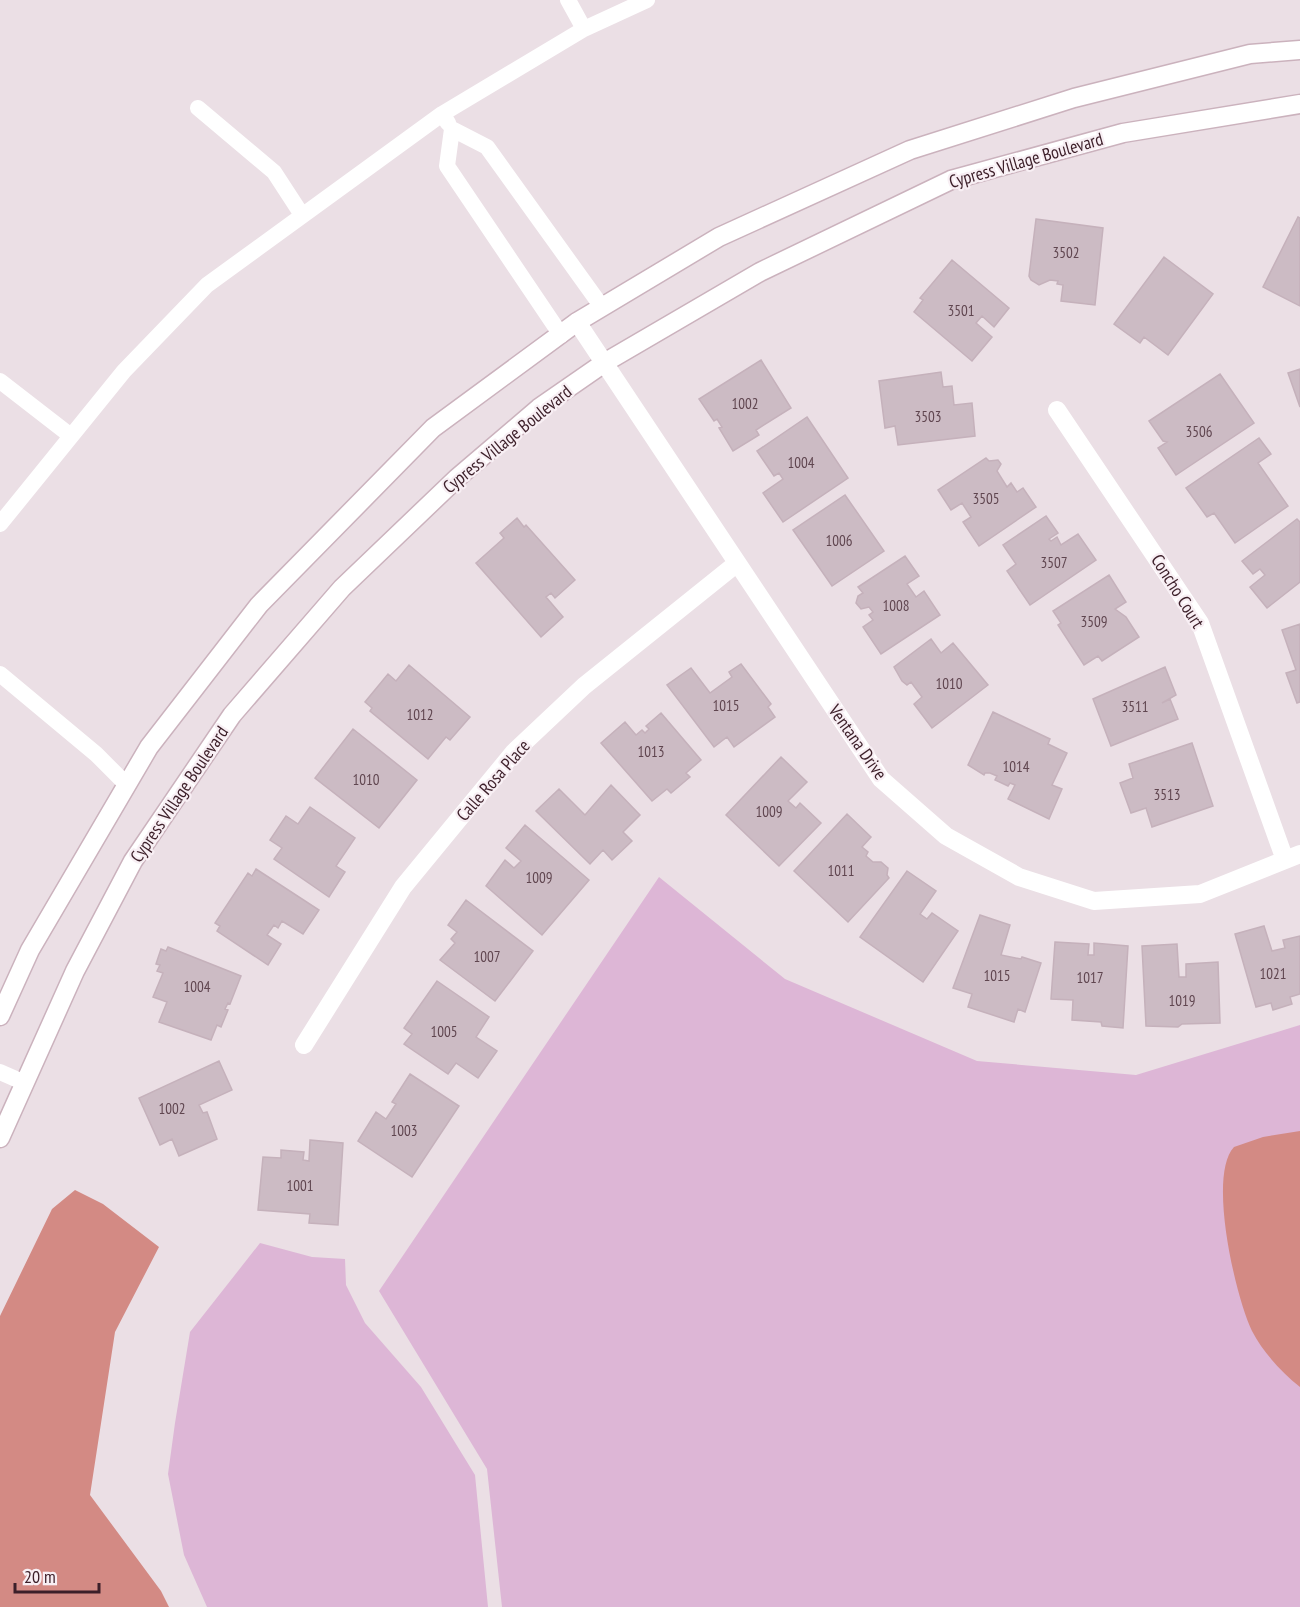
<svg xmlns="http://www.w3.org/2000/svg" width="1300" height="1607" viewBox="0 0 1300 1607" font-family="'PT Sans Narrow',sans-serif">
	<style>
		.green { fill: #ddb6d6 }
		.water { fill: #d38a84 }
		.building { fill: #ccbbc4; stroke: #c5b1bb; stroke-width: 1.5 }
		.lines { fill: none; stroke-linecap: round; stroke-linejoin: round }
		.secondary-casing { stroke: #cbb2bd; stroke-width: 21 }
		.lane { stroke: #fff; stroke-width: 16 }
		.street { stroke: #fff; stroke-width: 18 }
		.secondary { stroke: #fff; stroke-width: 18 }
		.labels { text-anchor: middle; dominant-baseline: central; stroke-width: 4.5; stroke-linejoin: round; paint-order: stroke }
		.number-label { font-size: 15px; fill: #604650 }
		.street-label { font-size: 18px; fill: #3c1f29; stroke: #f8eff4 }
	</style>
	<rect width="100%" height="100%" fill="#ebdfe5"/>
	<path class="green" d="M659,877l126,102 192,82 159,14 164,-50v582h-798l-15,-138 -108,-178z
		M260,1243l52,14 33,2 1,26 19,38 56,64 54,88 13,132h-281l-23,-52 -16,-81 7,-51 15,-91z"/>
	<path class="water" d="M1300,1131v256c-19,-15 -37,-35 -48,-56 -16,-33 -45,-155 -18,-184l29,-10z
		M75,1190l28,14 56,43 -44,85 -25,163 71,96 8,16h-169v-291l52,-107z"/>
	<path class="building" d="M1298,217l2,1v88l-37,-19z
		M1036,219l67,9 -8,77 -34,-4 2,-16 -6,-1 1,-3 -8,-1 -11,5 -8,-5 -2,-4z
		M1164,257l49,37 -45,61 -24,-18 -4,6 -26,-19z
		M952,260l57,48 -15,19 -12,-11 -6,7 16,14 -20,24 -58,-49 9,-12 -3,-2z
		M761,360l30,48 -35,22 3,5 -26,16 -14,-23 3,-1 -5,-8 -3,2 -15,-22z
		M1300,369v38l-12,-34z
		M941,372l2,15 9,-1 2,19 18,-2 3,33 -77,9 -3,-19 -10,2 -6,-47z
		M1220,374l34,49 -78,52 -18,-27 9,-6 -4,-1 -14,-20z
		M807,417l41,61 -65,44 -20,-29 20,-14 -4,-6 -5,3 -17,-25z
		M1259,438l12,16 -13,9 30,43 -53,37 -21,-30 -7,4 -21,-29z
		M986,458l3,3 9,-1 3,4 -4,7 10,16 4,-4 6,9 6,-4 13,19 -57,39 -16,-24 8,-5 -9,-14 -11,7 -13,-20z
		M845,495l39,56 -52,35 -39,-56z
		M1046,516l12,17 -9,6 2,2 6,-4 4,8 17,-11 18,26 -66,45 -23,-34 9,-7 -13,-19z
		M517,518l7,9 2,-2 49,55 -20,18 -4,-5 -5,4 17,20 -22,20 -65,-74 28,-25 -4,-5z
		M1297,519l3,3v60l-33,26 -17,-21 15,-12 -5,-6 -7,5 -11,-13z
		M905,556l14,20 -12,8 9,13 8,-6 16,24 -59,39 -18,-27 10,-7 -4,-5 4,-3 -4,-5 -8,2 -5,-6 2,-7 5,-3 -5,-6z
		M1109,575l17,27 -11,7 11,8 13,20 -37,24 -4,-5 -14,9 -26,-40 3,-2 -8,-12z
		M1300,624v78l-3,1 -11,-30 10,-3 -14,-40z
		M931,639l10,14 12,-10 35,42 -56,43 -18,-24 8,-7 -11,-15 -4,3 -5,-4 -8,-14z
		M741,664l30,40 -3,3 7,10 -41,30 -7,-10 -13,10 -47,-62 24,-17 19,25 22,-16 -3,-5z
		M409,665l61,52 -20,23 -4,-3 -18,22 -58,-48 2,-3 -7,-6 23,-28 8,7z
		M1165,667l11,28 -14,8 8,-4 8,20 -67,27 -18,-47z
		M993,712l57,27 -2,5 19,9 -15,32 10,4 -13,30 -41,-20 7,-14 -5,-2 -2,3 -13,-6 2,-4 -7,-3h-5l-1,2 -16,-10z
		M661,713l40,47 -15,13 4,4 -19,16 -4,-4 -15,12 -51,-58 24,-21 11,13 6,-5 3,3 4,-4 -3,-3z
		M353,729l64,51 -38,48 -64,-50z
		M1192,743l21,63 -61,21 -6,-19 -15,5 -11,-30 13,-5 -4,-14z
		M781,757l26,25 -19,19 8,7 4,-5 21,20 -42,43 -53,-51z
		M611,785l29,30 -17,17 9,9 -20,19 -9,-10 -13,14 -54,-53 23,-22 26,26z
		M310,807l45,31 -19,28 9,6 -16,25 -55,-38 8,-11 -12,-8 16,-24 12,8z
		M847,814l24,23 -9,10 6,5 -2,4 7,6h8l7,6 -1,7 2,3 -41,44 -54,-51z
		M525,825l64,55 -47,55 -56,-49 19,-26 9,8 7,-7 -15,-13z
		M256,869l63,41 -16,24 -21,-13 -4,7 -4,-3 -7,10 14,9 -13,21 -51,-34 3,-5 -5,-3 33,-50 4,3z
		M907,871l29,20 -16,23 7,5 5,-6 26,18 -35,51 -63,-45z
		M466,900l67,51 -38,50 -55,-41 15,-17 -4,-4 6,-7 -9,-7z
		M980,915l30,10 -9,30 20,4 1,-2 19,6 -16,49 -7,-3 -4,13 -46,-15 4,-13 -19,-6z
		M1264,926l8,25 13,-3 -2,-8 17,-4v58l-10,3 2,7 -19,6 -2,-7 -15,4 -21,-73z
		M1055,942l34,2 -1,11h6v-12l34,3 -5,82 -21,-2 -1,-4 -29,-2 1,-20 -22,-1z
		M1177,944l2,33h7v-13l32,-2 2,61 -38,1 -4,3 -32,-1 -4,-80z
		M168,947l73,29 -11,28 -2,-1 -3,6 3,1 -7,17 -4,-2 -6,15 -52,-18 8,-20 -14,-5 10,-24 -6,-2 3,-6 -4,-1 5,-15 5,2z
		M437,981l52,36 -13,20 21,14 -19,27 -22,-15 -8,11 -44,-30 8,-10 -8,-6z
		M219,1061l13,29 -33,15 4,8 4,-1 10,27 -38,17 -7,-17 -12,6 -21,-47z
		M410,1074l49,32 -47,71 -54,-36 18,-29 10,7 10,-15 -4,-2z
		M310,1140l33,3 -5,82 -29,-2 1,-9 -52,-4 5,-53 18,1v-8l23,2 -1,8 6,1z"/>
	<g class="lines">
		<defs>
			<path id="secondary" d="M0,1016l30,-66 119,-203 110,-142 174,-177 144,-106 142,-85 191,-87 164,-52 176,-44 50,-4
				M0,1138l75,-167 58,-110 99,-146 110,-127 115,-110 82,-70 65,-45 156,-91 191,-92 172,-47 177,-29"/>
		</defs>
		<use href="#secondary" class="secondary-casing"/>
		<path class="lane" d="M584,29l63,-29
			M198,108l76,64 28,43
			M448,123l-6,-9 142,-85 -16,-29
			M561,335l-114,-169 5,-37 35,18 115,160
			M0,381l71,55
			M0,524l124,-153 83,-86 235,-171
			M0,674l96,80 31,31
			M0,1072l25,11"/>
		<path class="street" d="M577,322l304,457 65,57 73,41 75,24 106,-7 100,-40
			M1057,410l143,213 85,237
			M304,1045l99,-158 111,-135 70,-66 152,-122"/>
		<use href="#secondary" class="secondary"/>
	</g>
	<g class="labels">
		<g class="number-label">
			<text x="1066" y="252">3502</text>
			<text x="961" y="310">3501</text>
			<text x="745" y="403">1002</text>
			<text x="928" y="416">3503</text>
			<text x="1199" y="431">3506</text>
			<text x="801" y="462">1004</text>
			<text x="986" y="498">3505</text>
			<text x="839" y="540">1006</text>
			<text x="1054" y="562">3507</text>
			<text x="896" y="605">1008</text>
			<text x="1094" y="621">3509</text>
			<text x="949" y="683">1010</text>
			<text x="726" y="705">1015</text>
			<text x="1135" y="706">3511</text>
			<text x="420" y="714">1012</text>
			<text x="651" y="751">1013</text>
			<text x="1016" y="766">1014</text>
			<text x="366" y="779">1010</text>
			<text x="1167" y="794">3513</text>
			<text x="769" y="811">1009</text>
			<text x="841" y="870">1011</text>
			<text x="539" y="877">1009</text>
			<text x="487" y="956">1007</text>
			<text x="1273" y="973">1021</text>
			<text x="997" y="975">1015</text>
			<text x="1090" y="977">1017</text>
			<text x="197" y="986">1004</text>
			<text x="1182" y="1000">1019</text>
			<text x="444" y="1031">1005</text>
			<text x="172" y="1108">1002</text>
			<text x="404" y="1130">1003</text>
			<text x="300" y="1185">1001</text>
		</g>
		<g class="street-label">
			<text transform="translate(1026 160) rotate(-16)">Cypress Village Boulevard</text>
			<text transform="translate(507 439) rotate(-39)">Cypress Village Boulevard</text>
			<text transform="translate(1178 591) rotate(58)">Concho Court</text>
			<text transform="translate(858 742) rotate(55)">Ventana Drive</text>
			<text transform="translate(493 780) rotate(-49)">Calle Rosa Place</text>
			<text transform="translate(179 794) rotate(-56)">Cypress Village Boulevard</text>
		</g>
	</g>
	<path d="M15 1583v9h84v-9" fill="none" stroke="#3c1f29" stroke-width="3"/>
	<text x="24" y="1583" font-size="18" fill="#3c1f29" stroke="#f8eff4" stroke-width="4.5" paint-order="stroke">20 m</text>
</svg>
